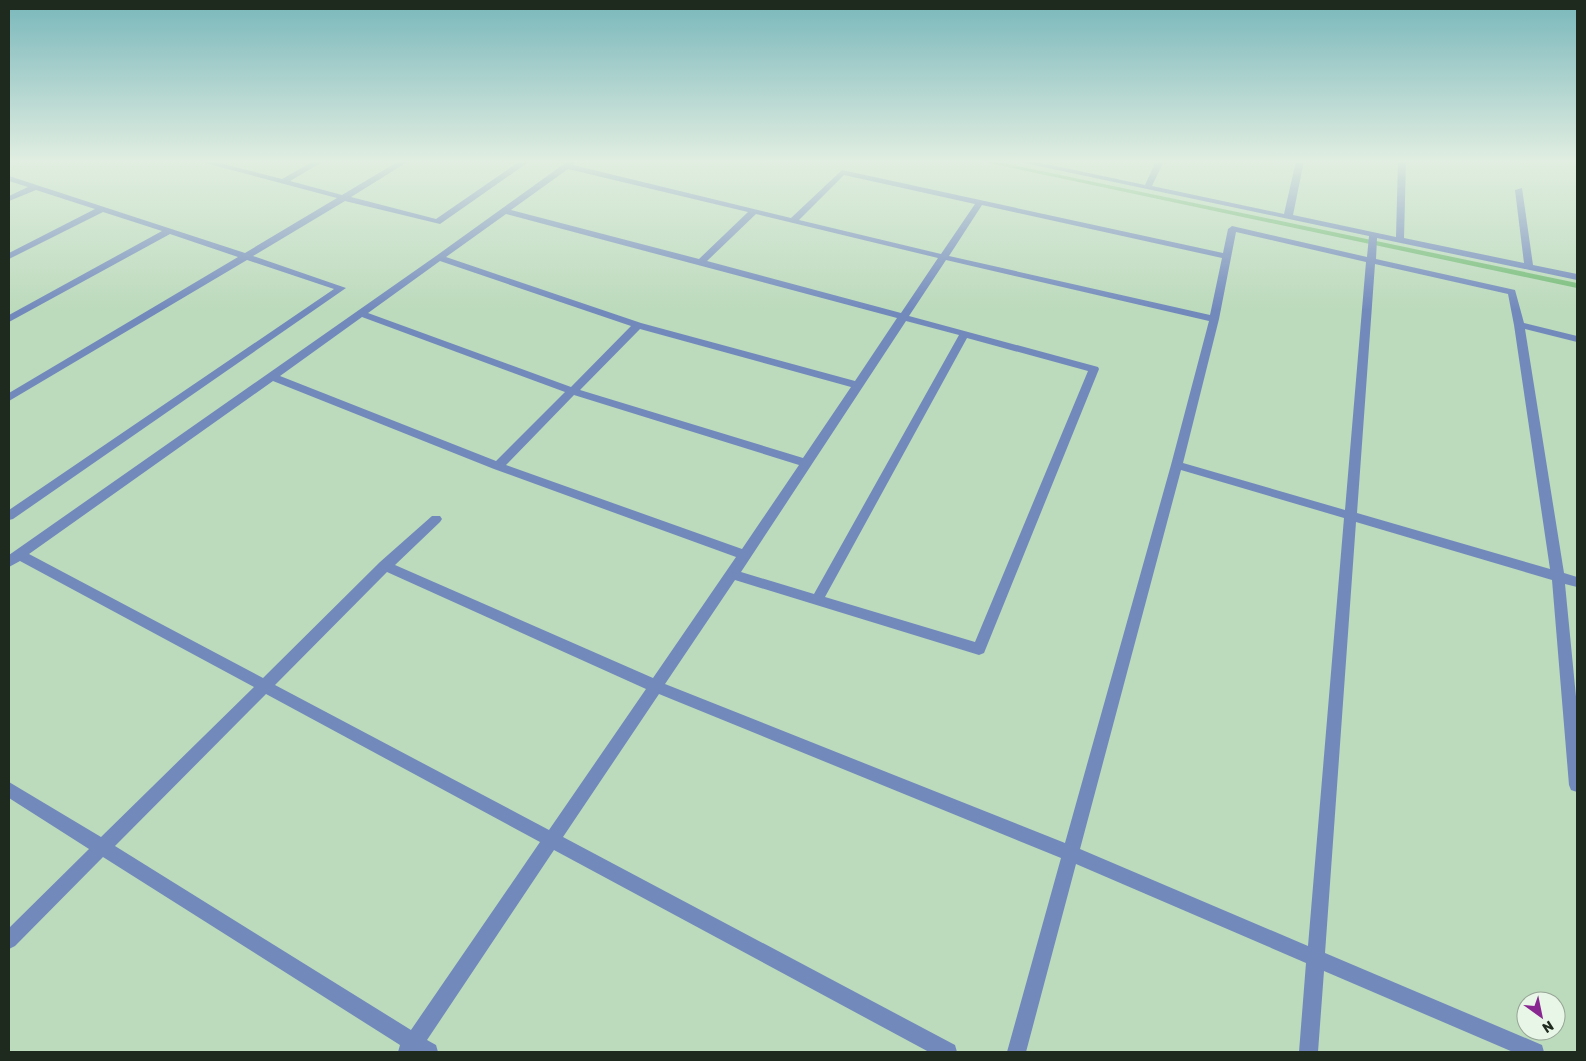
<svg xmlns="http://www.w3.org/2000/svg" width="1586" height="1061" viewBox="0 0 1586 1061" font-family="Rubik,sans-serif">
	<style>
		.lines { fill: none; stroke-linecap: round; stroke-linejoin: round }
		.stream { fill: #74bb77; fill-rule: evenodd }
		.minor { fill: #7289bc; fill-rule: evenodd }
	</style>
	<rect width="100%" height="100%" fill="#bcdabc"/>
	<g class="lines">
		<path class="stream" d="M979,161h14l584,122v5z"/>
		<path class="minor" d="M198,161h14l70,18 32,-18h10l-34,20 52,14 57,-34h10l-58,36 85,22 84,-58h10l-90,63 -95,-23 -92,55 93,32 -333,231 -4,1v-10l325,-221 -87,-29 -238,141v-8l229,-136 -68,-23 -161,88v-7l153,-84 -59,-19 -94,47v-6l86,-44 -59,-19 -27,11v-5l19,-9 -19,-6v-5l236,77 92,-55z
			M568,161h9l-4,4 218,53 51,-48 381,83 5,-24 4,-3 135,31 2,-21 -354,-75h17l113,24 11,-24h8l-12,25 132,28 12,-53h8l-11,54 103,22 2,-76h8l-2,77 120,25 -9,-73 7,-2 11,77 44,9v6l-200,-42 -1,21 139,31 9,33 53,13v6l-52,-13 39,244 13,4v10l-12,-3 12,123v85l-6,-2 -2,-5 -17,-205 -196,-58 -31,431 217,92 2,7h-31l-189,-81 -6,81h-19l7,-89 -230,-99 -50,188h-19l54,-194 -402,-164 -96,143 392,208 2,7h-28l-375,-202 -127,190 9,5 2,7h-40l2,-7 -297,-188 -88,89 -6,3v-21l80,-79 -80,-51v-16l92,55 153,-150 -234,-126 -11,6v-12l427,-299zM568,169l180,43 -49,47 -188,-49zM844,175l131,29 -34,50 -142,-34zM982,205l240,53 -12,57 -261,-59zM506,214l391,104 -42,63 -214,-58 -195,-66zM756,214l182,44 -37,55 -194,-52zM1236,232l130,30 -21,248 -162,-47 36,-144zM946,260l263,61 -38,144 -106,378 -400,-159 70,-104 244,75 5,-2 115,-284 -1,-2 -189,-51zM440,261l191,65 -60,61 -203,-74zM1375,264l133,30 6,31 36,244 -193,-56zM362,317l203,75 -69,69 -216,-85zM906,321l53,14 -145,259 -73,-22zM640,329l211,58 -48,71 -223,-68zM967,338l121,33 -113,271 -150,-45zM273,381l221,88 242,88 -83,121 -258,-113 45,-43 2,-3 -2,-3h-8l-52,46 -117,116 -234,-124zM574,395l225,70 -57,84 -236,-84zM1181,470l163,48 -36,428 -228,-97zM387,572l259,117 -97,141 -274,-145zM266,694l274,148 -129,188 -296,-184z"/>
	</g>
	<linearGradient id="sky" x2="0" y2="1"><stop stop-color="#79b7bb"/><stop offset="0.52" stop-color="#e1eee1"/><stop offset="1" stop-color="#e1eee1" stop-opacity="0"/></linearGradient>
	<rect width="1586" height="310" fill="url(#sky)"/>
	<rect width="1586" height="1061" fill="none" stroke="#1f2a1f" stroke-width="20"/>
	<g transform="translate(1541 1016) rotate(147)"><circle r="24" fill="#e7f6e7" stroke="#97a497"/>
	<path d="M0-4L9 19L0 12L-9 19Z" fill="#892790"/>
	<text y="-8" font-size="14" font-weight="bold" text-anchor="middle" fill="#1f2a1f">N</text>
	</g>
</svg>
